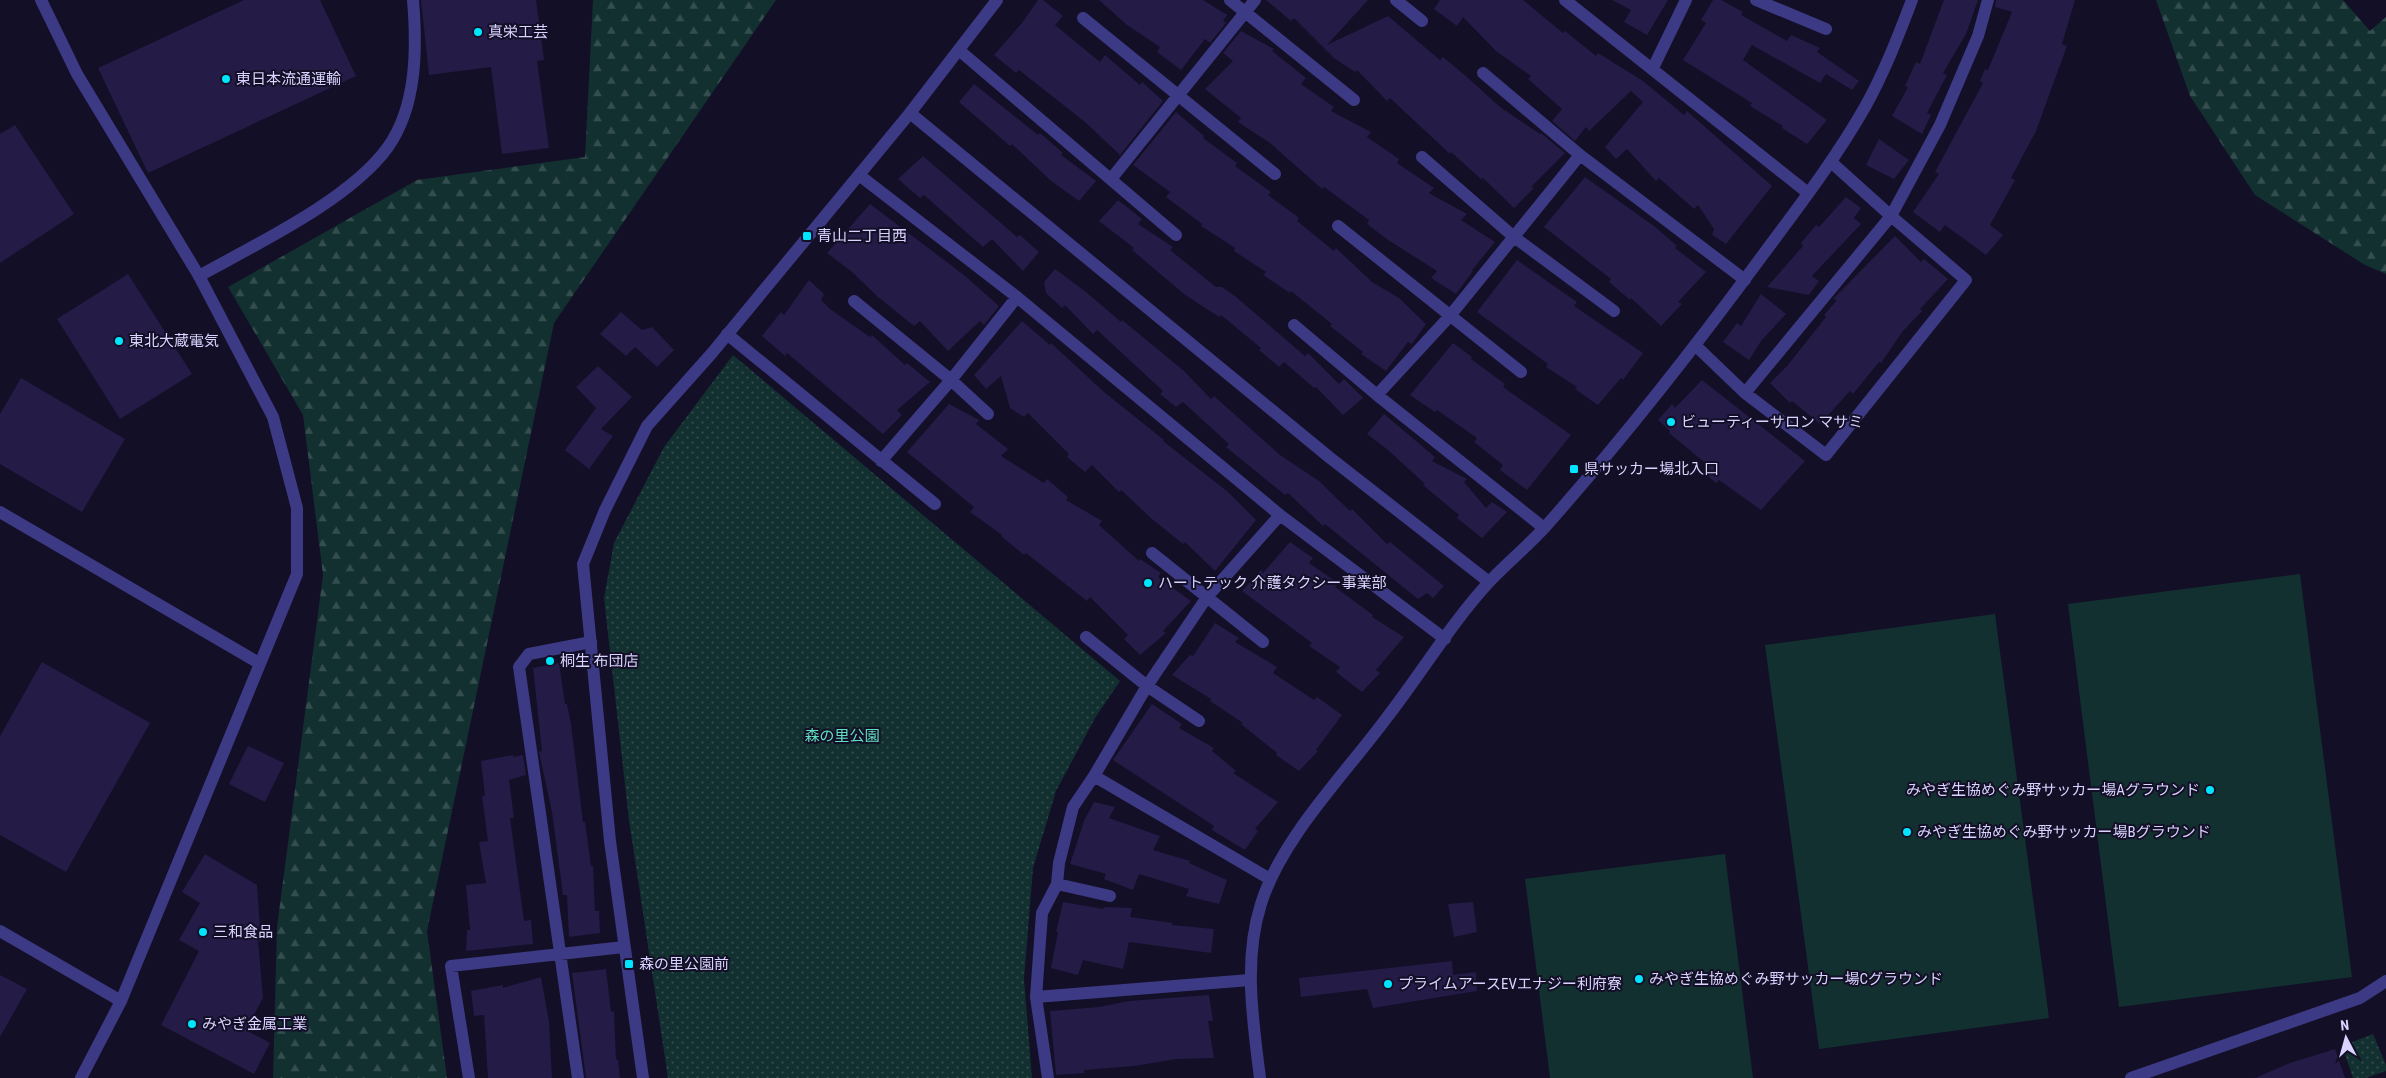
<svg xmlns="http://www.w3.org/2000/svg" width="2386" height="1078" viewBox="0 0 2386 1078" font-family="'Roboto Condensed','Noto Sans JP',sans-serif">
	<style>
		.grass { fill: url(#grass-dots) }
		.forest { fill: url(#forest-firs) }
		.pitch { fill: #12302f }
		.building { fill: #241b47 }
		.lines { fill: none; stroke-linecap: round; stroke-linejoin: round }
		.minor { stroke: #3d3a85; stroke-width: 12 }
		.tertiary { stroke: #3d3a85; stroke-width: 12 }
		.poi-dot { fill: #00e5ff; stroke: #130f26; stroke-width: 2 }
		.labels { text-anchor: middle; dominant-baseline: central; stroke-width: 4; stroke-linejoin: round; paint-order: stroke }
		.poi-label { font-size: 15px; fill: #d9d4ff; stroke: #130f26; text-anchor: start }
		.park-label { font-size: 15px; fill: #5fe0c0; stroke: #130f26 }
	</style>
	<defs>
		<pattern id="grass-dots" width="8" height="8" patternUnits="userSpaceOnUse" patternTransform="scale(1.25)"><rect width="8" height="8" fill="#12302f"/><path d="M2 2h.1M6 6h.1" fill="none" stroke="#344d4e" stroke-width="1.8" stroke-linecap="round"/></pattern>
		<pattern id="forest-firs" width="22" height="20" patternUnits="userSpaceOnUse" patternTransform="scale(1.25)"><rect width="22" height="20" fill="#12302f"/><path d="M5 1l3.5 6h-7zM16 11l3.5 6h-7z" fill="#344d4e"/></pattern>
	</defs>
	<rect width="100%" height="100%" fill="#130f26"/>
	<path class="grass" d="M733,355l387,326 -25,37 -39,73 -23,77 -9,111 8,99h-364l-39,-258 -25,-222 10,-55 50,-96z
		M2373,1034l13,31v6l-20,7h-13l-11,-32z"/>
	<path class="forest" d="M593,0h183l-222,323 -127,608 20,147h-174l4,-151 46,-352 -20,-160 -75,-128 189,-107 168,-23z
		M2156,0h187l27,31 16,-14v257l-21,-9 -110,-70 -65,-99z"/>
	<path class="pitch" d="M2300,574l52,403 -233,30 -51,-403z
		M1995,614l54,404 -230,31 -54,-404z
		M1725,854l28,224h-203l-25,-199z"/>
	<path class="building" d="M244,0h76l36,76 -208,97 -50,-105z
		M421,0h115l8,60 -7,1 12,87 -47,6 -11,-87 -62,8z
		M1038,0h5l20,16 -8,9 45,37 5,-7 35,30 2,-3 21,19 -43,54 -35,-33 -66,-52 -3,3 -22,-18 28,-32z
		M1099,0h104l24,15 -4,6 3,2 -16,20 -5,-4 -24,31 -24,-18 3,-5 -33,-22z
		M1266,0h102l-41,45 61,-29 52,44 3,-3 24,20 33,30 40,27 1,-1 24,20 -34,34 3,1 -20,20 -31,-30 -2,1 -30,-27 -1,2 -60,-56 -3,3 -30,-31 -2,2 -20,-13 -41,-41 -3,3z
		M1440,0h83l40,33 2,-2 31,25 2,-3 45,28 41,34 3,-4 85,75 -46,58 -14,-9 2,-6 -16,-24 -4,4 -35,-31 -3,3 -29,-32 -11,10 -11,-12 38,-45 -12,-11 -42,40 -3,-4 -11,14 -23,-20 10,-12 -34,-30 3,-3 -35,-25 -33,-34 -6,9 -23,-17z
		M1612,0h56l-21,35 -23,-13 7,-12z
		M1713,0h8l22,12 -2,3 46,26 4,-6 29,13 -3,4 42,29 -7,9 -26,-16 -6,9 -68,-38 -9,15 84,60 -20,24 -25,-16 1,-2 -33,-20 2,-3 -69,-43 23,-37 -5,-3z
		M1944,0h34l-12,34 -23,39 4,2 -20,38 4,2 -9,19 -30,-18 16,-29 -3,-1 11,-24 4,2z
		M1996,0h79l-13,44 5,2 -31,85 -25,47 4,2 -25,45 13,10 -17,20 -41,-30 -5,7 -27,-20 26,-38 -4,-2 48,-89 -3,-2 5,-12 3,1 24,-58 -17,-5z
		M1241,31l33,18 -2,2 34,27 -5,6 33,23 -3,4 40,21 -4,5 32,22 -2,4 37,25 -5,5 38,21 -6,6 34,22 -23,28 1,1 -17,23 -25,-16 6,-7 -49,-31 -21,-16 2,-4 -45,-33 -2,2 -52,-46 -32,-21 3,-4 -36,-29 28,-28 -10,-8z
		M974,84l64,51 2,-2 23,20 -2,2 35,26 -17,20 -29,-21 -38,-36 -2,2 -51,-44z
		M1176,112l28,24 -1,2 34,25 -2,3 36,26 -3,3 31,23 -2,3 37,30 2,-3 36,34 27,16 27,26 -14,20 -4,-2 -22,29 -25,-17 2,-2 -33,-26 2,-2 -41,-33 -1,2 -27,-18 3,-3 -32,-21 1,-3 -34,-22 1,-2 -36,-27 4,-5 -37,-27z
		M15,125l59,89 -74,49v-129z
		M1879,139l30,21 -15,19 -28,-14z
		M923,156l94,81 3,-2 19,17 -16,19 -31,-32 -9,8 -59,-52 -4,3 -22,-19z
		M1585,177l69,49 23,20 -2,2 31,24 -28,30 4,2 -21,22 -30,-28 -1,2 -21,-18 2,-3 -67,-52z
		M1846,197l15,11 -7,10 7,6 -49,52 7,5 -10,14 -42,-8 36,-41 -2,-3 15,-18 3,2z
		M1118,200l24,19 -4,5 35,23 -3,3 46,37h6l13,9 70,60 3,-3 31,31 5,-5 19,19 -20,17 -27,-28 -2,1 -30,-26 -5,5 -20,-17 2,-2 -40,-33 -2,2 -35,-23 -52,-44 2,-2 -35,-27z
		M870,204l94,71 35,31 -15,19 -4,-4 -32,30 -28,-30 -6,5 -36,-29 -26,-25 -25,-19z
		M1895,236l26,26 3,-3 24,20 -28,30 2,2 -19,20 -22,32 -2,-1 -26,32 -3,-3 -30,33 -28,-23 -2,2 -20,-20 17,-17 39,-49 -2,-2 13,-15 -4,-1 2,-2z
		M1517,260l60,42 -3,4 69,47 -20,27 -2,-2 -23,27 -23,-16 2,-2 -31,-20 2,-3 -71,-52z
		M1055,269l31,23 35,30 1,-2 61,50 28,29 3,-3 66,59 39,26 31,30 2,-2 35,35 3,-2 54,44 -11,12 -6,-5 -9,6 -93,-75 -2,2 -35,-33 -3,2 -59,-48 3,-3 -46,-42 -7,5 -16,-13 3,-3 -66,-61 -4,4 -28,-29 -3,3 -16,-15 -2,-11z
		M128,274l64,100 -72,45 -63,-100z
		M809,280l15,14 -3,6 9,9 40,28 2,-2 33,30 2,-2 23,19 -33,28 5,5 -19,19 -96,-81 -2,3 -23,-20 19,-24 3,3z
		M1761,294l25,20 -25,27 -12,19 -26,-18 14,-19 4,3z
		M621,312l21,18 10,-3 22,23 -17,17 -22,-20 -9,9 -26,-22z
		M1022,321l28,24 1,-2 53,49 60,48 -1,1 65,51 28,28 -41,51 -30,-29 -2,2 -31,-25 -31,-29 -2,2 -27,-27 -7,7 -18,-15 2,-3 -41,-41 -4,4 -14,-9 -9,-32 -15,13 -12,-14z
		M1453,343l19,14 -1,2 34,25 -2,3 68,48 -44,55 -27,-20 3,-5 -29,-23 3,-4 -40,-28 -2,2 -25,-17z
		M598,366l34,31 -31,32 12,7 -24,33 -24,-19 31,-42 -20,-21z
		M21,378l104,61 -43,73 -82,-48v-50z
		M1702,380l103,81 -44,49 -42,-30 -3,3 -12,-10 6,-6 -41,-34 1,-2 -12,-11 14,-16 3,4z
		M949,404l30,16 -3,4 32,25 -7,7 43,27 3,-4 21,18 -2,3 36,21 -3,4 40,36 1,-2 21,14 -3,4 33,24 -28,30 3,2 -26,22 -16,-16 4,-4 -38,-38 -3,4 -61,-48 -2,2 -23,-19 1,-1 -32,-23 4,-5 -67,-55z
		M1384,414l51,43 -3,4 35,18 -3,3 22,26 6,-6 15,10 -25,26 -25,-20 2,-3 -36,-30 2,-1 -37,-34 -21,-16z
		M1290,542l23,16 -4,5 29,20 -3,4 38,28 -1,2 32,20 -28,33 4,3 -18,19 -26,-20 4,-5 -31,-21 3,-3 -70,-52 19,-21 2,3z
		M1215,623l24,15 -4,4 42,25 -4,6 41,27 3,-3 25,18 -26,35 2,1 -19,20 -23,-16 1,-2 -36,-29 2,-1 -33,-22 1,-2 -39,-24 18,-20 3,1z
		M42,662l108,61 -84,149 -66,-37v-99z
		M559,663l6,41h2l4,20 12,98h2l6,44h2l2,45h4l1,22 -31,4 -2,-42h-4l-11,-83 -13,-60 3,-1 -9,-83z
		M1152,704l30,20 -3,4 35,20 -2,3 24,20 -3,2 45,29 -23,27 3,2 -13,19 -33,-20 2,-4 -101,-66z
		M248,746l36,17 -19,39 -36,-18z
		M513,755v2l10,-2 3,20 -17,5 5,38h-4l14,103 7,-1 2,24 -67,7 1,-21h3l-4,-45 20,-2 -7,-41 9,-1 -6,-45h3l-4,-35z
		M1094,802l21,5 -6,11 51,18 -7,14 37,11 -1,2 38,17 -8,24 -33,-8 3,-7 -50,-15 -6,16 -29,-11 2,-5 -36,-10 14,-43z
		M205,854l52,31 4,57 -3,-2 5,58 -17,32 24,13 -16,31 -93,-49 38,-74 -20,-11 21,-37 -18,-11z
		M1063,902l40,7 1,-2 28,1 -2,9 43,6 -1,2 42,4 -3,24 -82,-11 -6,27 -40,-9 -5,15 -27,-7 7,-36h-2z
		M1473,902l4,30 -23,5 -6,-33z
		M1452,961l1,14 23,-3 1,19 -104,17 -6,-19 -66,8 -2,-19z
		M606,969l5,43 3,-1 2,49 2,-1 2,19h-34l-14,-105z
		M0,975l27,14 -27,48z
		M541,977l8,45 3,56h-64l-4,-63 -10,1 -3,-25 32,-6v3z
		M1209,995l4,26h-5l6,37 -38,1 -42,7 -50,4 1,3 -29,2 -6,-64 49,-4 30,-6z
		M2335,1049l10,29h-90l35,-15z"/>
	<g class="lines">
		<path class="minor" d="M1230,0l124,100
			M1396,0l26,21
			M1565,0l243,193
			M1756,0l70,29
			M1083,18l192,156
			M960,51l216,184
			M1653,68l33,-68
			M1483,73l97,82 165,125
			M1422,157l92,80 100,74
			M859,175l158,122 263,218 165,124
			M1111,179l144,-179
			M1338,226l183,146
			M199,276c57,-32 151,-76 189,-129 29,-41 29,-99 25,-147
			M854,301l97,79 37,34
			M1294,325l83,70 167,133
			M727,334l208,170
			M1696,346l49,47 81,62 140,-175 -75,-64 -60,-54
			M1745,393l146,-177 49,-91 38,-89 10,-36
			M1377,395l72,-78 131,-162
			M881,461l70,-81 66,-83
			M0,512l259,151
			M1152,553l111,89
			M1086,637l61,49 52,35
			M1094,776l176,103
			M1057,884l53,12
			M0,931l121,70
			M1036,997l214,-17
			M469,1078l-18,-112 173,-19
			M578,1078l-59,-411 10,-13 62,-12
			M1048,1078l-12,-81 6,-84 15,-29 2,-21 14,-56 21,-31 53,-90 60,-89 73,-82
			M2131,1078l229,-80 26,-17"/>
		<path class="tertiary" d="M41,0l36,74 122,202 74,141 24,91v66l-176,427 -40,77
			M997,0l-87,113 419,344 160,125
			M643,1078l-33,-237 -27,-277 22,-54 42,-84 65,-73 198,-240
			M1260,1078c-7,-57 -17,-118 1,-174 20,-66 86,-132 127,-188 34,-44 64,-94 102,-135 18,-19 38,-35 56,-55 77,-87 150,-180 219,-274 35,-47 71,-94 100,-145 19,-34 33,-70 47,-107"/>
	</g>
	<g class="poi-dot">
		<circle cx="478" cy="32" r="5"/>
		<circle cx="226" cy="79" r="5"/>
		<rect x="802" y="231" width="10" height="10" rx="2.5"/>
		<circle cx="119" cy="341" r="5"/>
		<circle cx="1671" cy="422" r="5"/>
		<rect x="1569" y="464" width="10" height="10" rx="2.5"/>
		<circle cx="1148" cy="583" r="5"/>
		<circle cx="550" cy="661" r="5"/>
		<circle cx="2210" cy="790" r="5"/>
		<circle cx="1907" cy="832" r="5"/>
		<circle cx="203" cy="932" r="5"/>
		<rect x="624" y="959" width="10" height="10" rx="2.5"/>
		<circle cx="1639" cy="979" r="5"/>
		<circle cx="1388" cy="984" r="5"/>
		<circle cx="192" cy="1024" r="5"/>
	</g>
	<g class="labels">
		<g class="poi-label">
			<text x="488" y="32">真栄工芸</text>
			<text x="236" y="79">東日本流通運輸</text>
			<text x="817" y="236">青山二丁目西</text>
			<text x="129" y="341">東北大蔵電気</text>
			<text x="1681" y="422">ビューティーサロン マサミ</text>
			<text x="1584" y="469">県サッカー場北入口</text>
			<text x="1158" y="583">ハートテック 介護タクシー事業部</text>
			<text x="560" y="661">桐生 布団店</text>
			<text x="2200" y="790" text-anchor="end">みやぎ生協めぐみ野サッカー場Aグラウンド</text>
			<text x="1917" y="832">みやぎ生協めぐみ野サッカー場Bグラウンド</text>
			<text x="213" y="932">三和食品</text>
			<text x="639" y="964">森の里公園前</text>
			<text x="1649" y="979">みやぎ生協めぐみ野サッカー場Cグラウンド</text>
			<text x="1398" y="984">プライムアースEVエナジー利府寮</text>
			<text x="202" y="1024">みやぎ金属工業</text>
		</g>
		<g class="park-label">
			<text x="842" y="736">森の里公園</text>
		</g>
	</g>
	<g transform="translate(2346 1038) rotate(354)" stroke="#130f26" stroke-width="4" paint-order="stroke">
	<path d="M0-4L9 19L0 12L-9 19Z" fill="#d9d4ff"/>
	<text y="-8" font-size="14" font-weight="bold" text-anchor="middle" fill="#d9d4ff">N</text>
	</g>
</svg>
